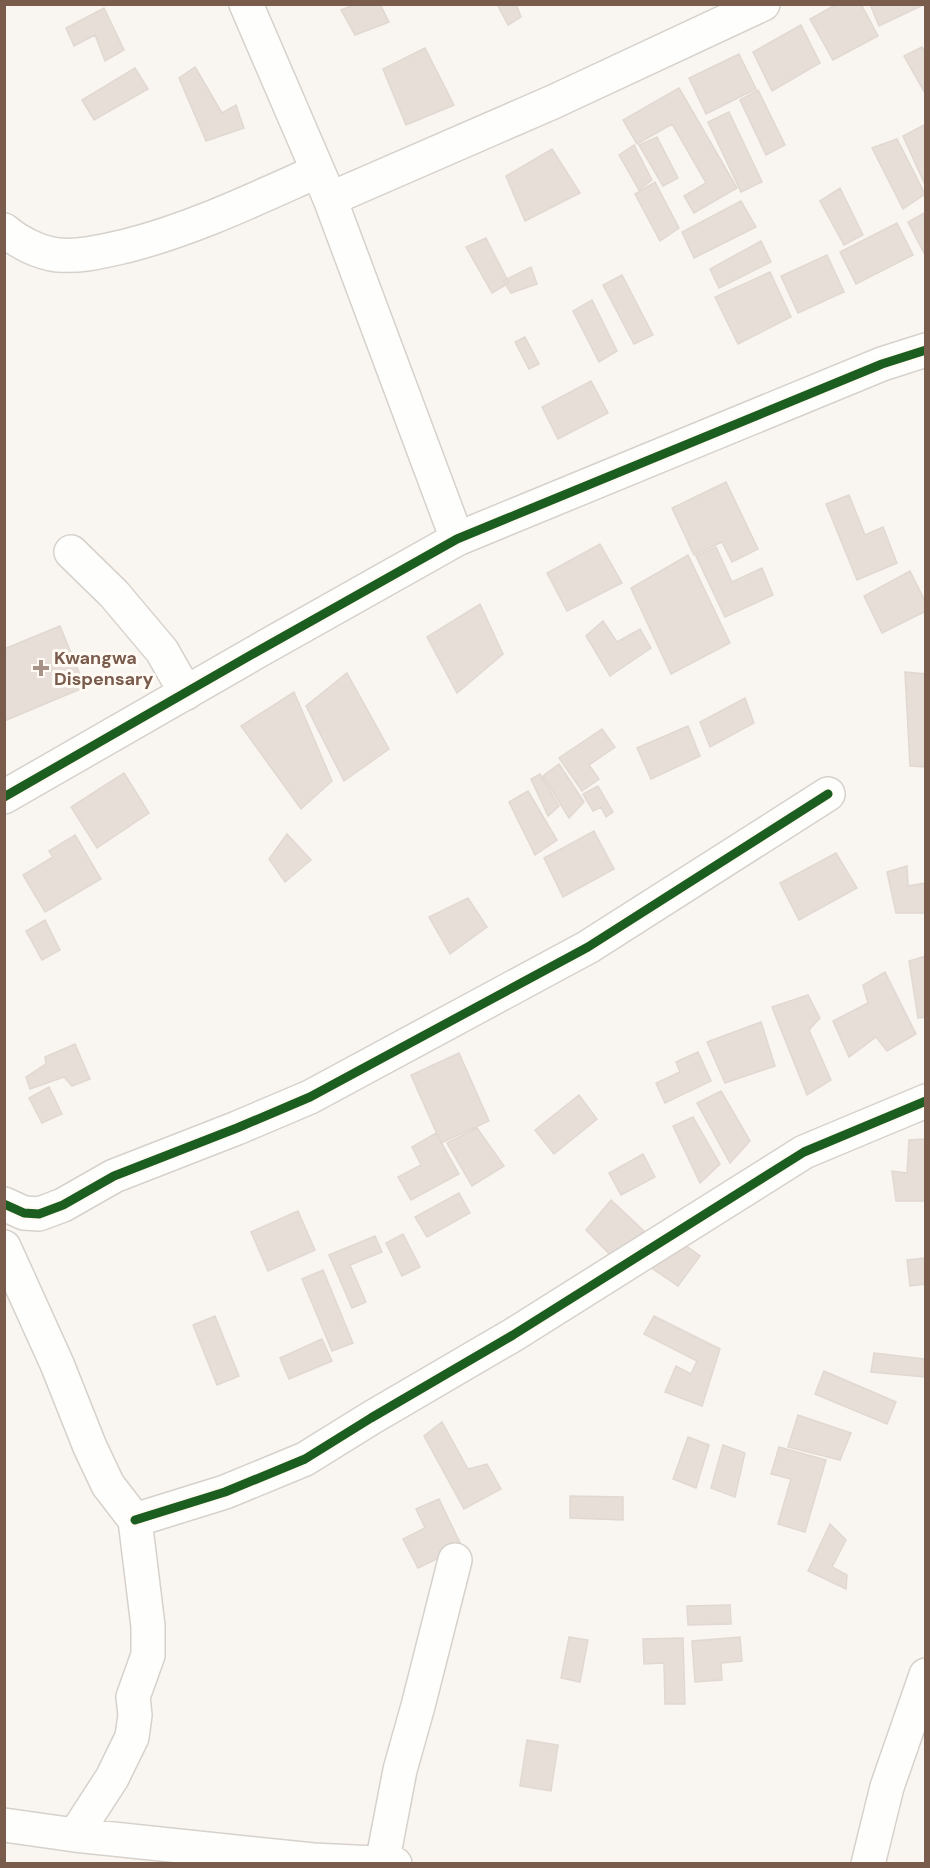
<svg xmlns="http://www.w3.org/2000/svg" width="930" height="1868" viewBox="0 0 930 1868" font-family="'DM Sans',sans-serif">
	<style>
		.building { fill: #e6ded7; stroke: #e2d8d2; stroke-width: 1.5 }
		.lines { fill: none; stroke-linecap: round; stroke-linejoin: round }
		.minor-casing { stroke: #d7d1cb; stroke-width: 36 }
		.tertiary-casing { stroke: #d7d1cb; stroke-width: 36 }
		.minor { stroke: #fefefd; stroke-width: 33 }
		.tertiary { stroke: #fefefd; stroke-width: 33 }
		.cycleway-casing { stroke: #fffaf3; stroke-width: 13 }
		.cycleway { stroke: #1b5e20; stroke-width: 9 }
		.poi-dot { fill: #a69286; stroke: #fffaf3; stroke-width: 2 }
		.labels { text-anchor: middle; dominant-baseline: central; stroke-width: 6; stroke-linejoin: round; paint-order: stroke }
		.poi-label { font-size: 18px; font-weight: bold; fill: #7a5c4d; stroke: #fffaf3; text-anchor: start }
	</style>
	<rect width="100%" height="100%" fill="#f9f5f0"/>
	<path class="building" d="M356,4h24l9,18 -34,13 -14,-25z
		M497,4h19l5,13 -13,8z
		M837,4h24l17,32 -45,24 -23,-41z
		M870,4h55l-46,22z
		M104,8l20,42 -19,11 -10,-26 -21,11 -8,-18z
		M801,25l19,38 -48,28 -19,-39z
		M922,47l4,7v41l-22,-39z
		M425,48l29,57 -48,20 -23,-56z
		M739,54l17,35 -50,25 -17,-36z
		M195,67l27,46 14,-8 8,23 -38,13 -27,-63z
		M135,68l13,21 -54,31 -12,-20z
		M679,88l58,100 -43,25 -10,-17 22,-13 -34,-59 -35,20 -14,-24z
		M758,90l27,55 -19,10 -26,-55z
		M729,112l33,70 -21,10 -33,-70z
		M926,124v63l-23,-51z
		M657,137l21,41 -15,8 -24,-41z
		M897,139l28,55 -22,15 -31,-61z
		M634,145l18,35 -13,10 -20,-35z
		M552,149l28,44 -55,28 -19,-45z
		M655,182l24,46 -19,13 -25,-47z
		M840,188l23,47 -19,10 -24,-44z
		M741,201l15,26 -62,31 -12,-26z
		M926,212v45l-18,-35z
		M897,223l16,32 -57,29 -16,-32z
		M486,238l23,45 -17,10 -26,-46z
		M761,241l10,21 -52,26 -9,-19z
		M827,255l17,37 -46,21 -17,-37z
		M531,267l6,17 -26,9 -8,-12z
		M770,272l21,45 -53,27 -23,-47z
		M622,275l31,60 -19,9 -31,-59z
		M592,300l25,51 -18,11 -26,-51z
		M525,337l14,27 -10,5 -14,-27z
		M591,381l17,32 -50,26 -16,-32z
		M726,482l32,67 -26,13 -10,-20 -28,13 -22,-47z
		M849,495l16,40 18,-8 14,36 -40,17 -31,-76z
		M600,544l22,39 -55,28 -20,-38z
		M716,547l16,35 30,-14 11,27 -48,22 -29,-61z
		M688,555l42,88 -59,31 -40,-86z
		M910,571l16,32v8l-44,22 -18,-37z
		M480,604l23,50 -46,39 -30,-56z
		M603,621l14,21 23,-13 11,19 -41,28 -24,-40z
		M60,626l25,61 -81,34v-72z
		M905,672l21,2v93l-16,-1z
		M347,673l42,76 -45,32 -38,-75z
		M294,692l38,89 -31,28 -60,-83z
		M745,698l9,25 -44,24 -10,-25z
		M688,726l12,30 -49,23 -14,-31z
		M602,729l13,18 -26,18 10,14 -17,12 -23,-33z
		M559,764l25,38 -15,16 -26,-42z
		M124,773l25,40 -52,35 -26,-41z
		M540,774l19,32 -11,10 -17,-37z
		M598,786l15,26 -7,5 -5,-10 -8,4 -10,-17z
		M528,791l29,49 -22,15 -26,-53z
		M594,831l20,38 -51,28 -19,-39z
		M287,834l24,26 -26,22 -16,-23z
		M75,835l26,44 -56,33 -22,-37 30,-18 -4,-6z
		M836,853l21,35 -58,32 -19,-37z
		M907,866l1,20 18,-3v30h-30l-9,-41z
		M468,898l19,29 -37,27 -21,-37z
		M45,920l15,30 -18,10 -16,-29z
		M926,956v61l-8,1 -9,-57z
		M885,972l31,62 -29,17 -11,-14 -27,20 -16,-36 35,-18 -5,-18z
		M808,995l12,23 -11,12 22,50 -24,15 -35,-88z
		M761,1022l14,44 -50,17 -18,-41z
		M75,1044l15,35 -18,7 -8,-9 -34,12 -4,-12 20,-13 -1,-7z
		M698,1052l13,29 -46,22 -9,-20 24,-11 -4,-10z
		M459,1053l30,68 -48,22 -30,-68z
		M49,1087l13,27 -20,9 -13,-25z
		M721,1091l29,50 -20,22 -33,-60z
		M579,1095l18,24 -43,35 -19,-24z
		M693,1117l27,47 -20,19 -27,-57z
		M477,1128l27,38 -32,20 -25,-43z
		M436,1133l23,41 -48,26 -13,-23 23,-12 -9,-18z
		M926,1139v62h-30l-4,-30 15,2 2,-33z
		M643,1154l12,23 -34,18 -12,-22z
		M459,1193l11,20 -43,24 -12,-20z
		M611,1200l33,31 -29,29 -29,-30z
		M298,1211l17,39 -47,21 -17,-39z
		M403,1234l17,33 -18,9 -16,-33z
		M375,1236l7,16 -32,13 16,37 -14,6 -23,-53z
		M674,1237l26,19 -22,30 -31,-21z
		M926,1258v26l-16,2 -3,-26z
		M323,1270l30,73 -21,8 -30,-72z
		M215,1316l24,60 -22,9 -24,-60z
		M654,1316l66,33 -18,57 -37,-14 11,-26 15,8 6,-13 -53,-27z
		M322,1339l10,22 -43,18 -9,-21z
		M874,1353l50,6 1,18 -54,-5z
		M824,1371l72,31 -9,22 -72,-30z
		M798,1415l53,18 -11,27 -52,-13z
		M442,1422l26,47 19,-5 14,25 -37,20 -40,-73z
		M688,1437l21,8 -13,43 -23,-9z
		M723,1445l22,8 -10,44 -24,-9z
		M779,1447l47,13 -21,72 -27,-8 13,-45 -20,-5z
		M570,1496l53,1v23l-53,-2z
		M439,1499l23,48 -44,21 -15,-29 22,-11 -9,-19z
		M830,1524l16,16 -14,27 15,8 -1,14 -38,-18z
		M730,1605l1,19 -43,1 -1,-19z
		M569,1637l19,3 -8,42 -19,-4z
		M740,1637l2,24 -21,2 1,17 -27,2 -3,-41z
		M683,1638l2,66h-20l-1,-41 -20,1 -1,-25z
		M527,1740l31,5 -7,46 -31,-5z"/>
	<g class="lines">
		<defs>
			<path id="minor" d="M246,4l84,195 127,340
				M330,199l223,-97 210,-98
				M4,230c14,12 35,23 54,25 23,2 46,-4 68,-9 67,-17 129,-47 192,-75
				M71,552l43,42 48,57 24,42
				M4,1204l20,9 15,1 24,-9 51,-29 123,-48 73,-31 278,-150 240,-153
				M4,1247l53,117 33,83 18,38 27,35 13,106v29l-15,42 2,18 -3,22 -20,41 -37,57
				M135,1520l90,-28 80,-33 66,-41 142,-83 291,-183 122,-51
				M4,1825l71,10 238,25 82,4
				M382,1864l18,-94 18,-64 37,-146
				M868,1864l19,-77 39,-112"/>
			<path id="tertiary" d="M4,797l254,-146 199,-112 425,-175 44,-14"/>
		</defs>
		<use href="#minor" class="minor-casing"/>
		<use href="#tertiary" class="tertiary-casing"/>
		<use href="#minor" class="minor"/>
		<use href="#tertiary" class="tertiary"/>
		<defs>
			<path id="cycleway" d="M4,797l254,-146 199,-112 425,-175 44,-14
				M4,1204l20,9 15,1 24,-9 51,-29 123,-48 73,-31 278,-150 240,-153
				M135,1520l90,-28 80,-33 66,-41 142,-83 291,-183 122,-51"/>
		</defs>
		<use href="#cycleway" class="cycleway-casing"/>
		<use href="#cycleway" class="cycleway"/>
	</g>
	<path class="poi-dot" d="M38 659h6v6h6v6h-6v6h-6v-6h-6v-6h6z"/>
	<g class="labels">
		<g class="poi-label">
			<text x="54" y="658">Kwangwa<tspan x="54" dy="21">Dispensary</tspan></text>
		</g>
	</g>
	<rect width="930" height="1868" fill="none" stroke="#7a5c4d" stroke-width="12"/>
</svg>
